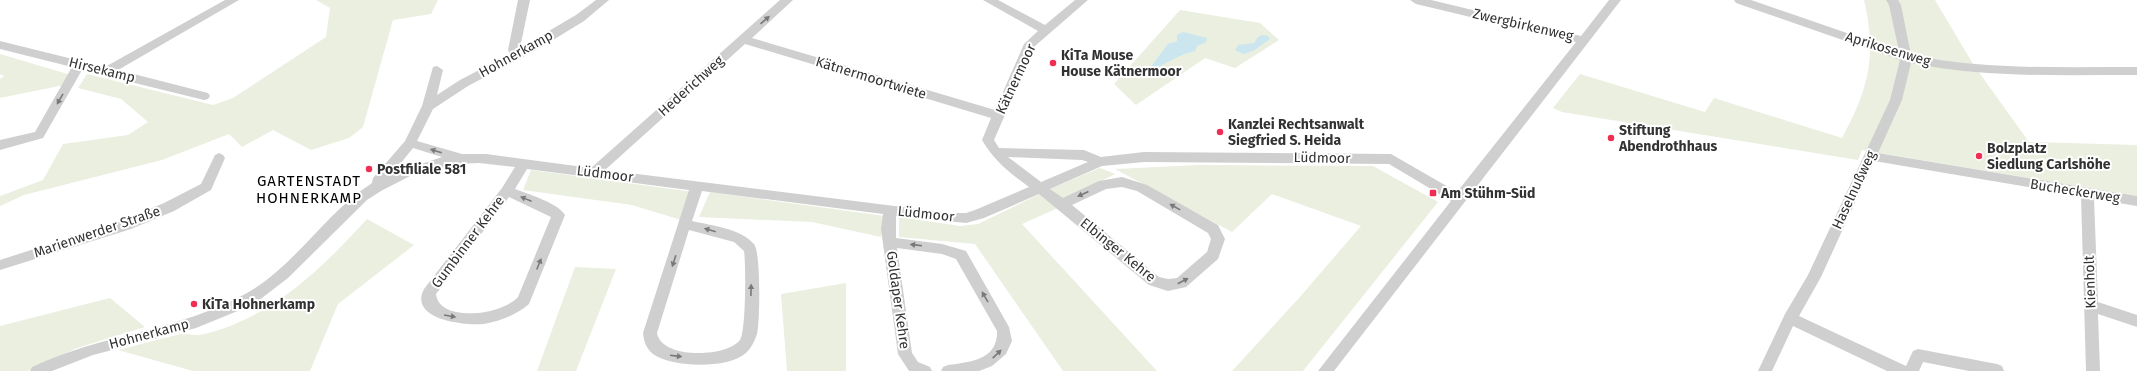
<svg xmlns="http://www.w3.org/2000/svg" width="2137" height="371" viewBox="0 0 2137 371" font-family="'Fira Sans',sans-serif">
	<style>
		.green { fill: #eaefe0 }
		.water { fill: #cce6ef }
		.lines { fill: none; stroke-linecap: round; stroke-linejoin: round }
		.minor { fill: #cfcfcf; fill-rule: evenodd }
		.oneway { fill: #797979 }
		.poi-dot { fill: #ef2e54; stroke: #fff; stroke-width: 1.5 }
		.labels { text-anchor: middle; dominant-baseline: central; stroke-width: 4; stroke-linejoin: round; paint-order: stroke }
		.street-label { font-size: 14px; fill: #323232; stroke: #fff }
		.poi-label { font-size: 14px; font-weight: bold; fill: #323232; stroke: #fff; text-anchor: start }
		.neighbourhood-label { font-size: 15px; letter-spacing: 1px; fill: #000; stroke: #fff }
	</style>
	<rect width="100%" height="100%" fill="#fff"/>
	<path class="green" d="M316,0h122l-7,14 -38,6 -30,107 -14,11 -38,12 -38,-20 -31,17 -13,-13 -67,26 -138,35 -24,11v-10l43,-16 20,-36 65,-9 20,-13 -27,-23 -43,-11 9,-14 126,31 20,-7 93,-61 4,-29z
		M1864,0h71l38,64 56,78 108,3v51l-275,-46 -4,10 -296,-48 -9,-4 27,-34 125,38 9,-14 128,40c27,-50 35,-82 22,-138z
		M1180,10l80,13 19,17 -44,28 -30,-10 -69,47 -22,-21z
		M0,54l71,21 -7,10 -64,13v-19l4,-3 -4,-2z
		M1200,165l173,1 65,36 -135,169h-71l67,-73 62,-72 -89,-32 -40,38 -117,-63z
		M1100,168l15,6 -53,27 -12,-12z
		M531,170l163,22 -13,28 -49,-15 -109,-15z
		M710,192l175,24 -4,21 -69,-15 -113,-5z
		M1042,193l16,15 -36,16 135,147h-94l-88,-127 -76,-7v-20l61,9 18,-2z
		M367,219l47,26 -76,59 -28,67h-117l-75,-21 66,-17c14,5 24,0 38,-4 60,-21 103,-64 145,-110z
		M575,267l41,2 -40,102h-39z
		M846,283v88h-59l-6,-77z
		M110,298l35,29 -68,21 -49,23h-28v-45z"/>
	<path class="water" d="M1183,32l24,6 -1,4 -9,4 -2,5c-21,5 -30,14 -49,22l22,-29 9,-3v-6z
		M1262,35l6,1 2,3 -17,12 -10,3 -8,-4 3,-5 16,-2 4,-6z"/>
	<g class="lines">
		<path class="minor" d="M225,0h14l-121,70 90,23 2,3 -2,3 -4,1 -122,-30 -39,68 -43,12v-10l35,-8 37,-65 -72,-18v-8l105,26z
			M518,0h12l-10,48 56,-33 20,-15h13l-25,21 -44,27 -72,38 -35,23 -16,32 45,13h24l105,14 189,-168h13l-41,38 243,72 29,-66 14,-13 -55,-31h15l47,25 30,-25h13l-53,46 -41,94 5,8 85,2 17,7 43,-5 247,2 66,38 119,-150 -160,-38 -6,-4h21l150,36 28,-36h12l-287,371h-16l133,-170 -62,-37 -245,-2 -42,4 -52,23 13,9 36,-17 23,-4 25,8 71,40 7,14 -7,20 -32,28 -18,4 -19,-6 -110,-91 -55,24 -18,5 -70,-7v22l46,6 24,7 43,76 3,14 -6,13 -14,12 -13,5h-38l2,-4 5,-2c22,-3 50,-5 49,-34l-41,-72 -14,-5 -45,-6 15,105 6,9 12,5 2,4h-23l-11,-17 -17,-125 2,-15 -181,-23 -10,30c21,5 47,7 62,23 7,8 6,79 3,90 -2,7 -6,14 -11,19 -18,16 -73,15 -93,1 -7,-6 -9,-12 -10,-21l46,-143 -162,-21 -12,20c13,5 43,14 50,26l-36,89c-13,11 -28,17 -45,20 -18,2 -76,-4 -60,-35l78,-101 13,-21 -36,-4 -21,1 -46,11 -31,16 -14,9 -79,78 -30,23 -18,9 -44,18 -103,27 -41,16h-22l2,-4c69,-33 148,-36 215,-74 49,-28 78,-80 125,-110l1,-5 32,-37 17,-35 11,-39 4,-1 6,4 -6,25 23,-15 50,-26 -2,-4zM745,44l246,74 -9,22c12,21 28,33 47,47l-54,23 -9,3h-15l-346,-43zM413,148l29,9 -50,17zM1008,157l74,3 6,2 -47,20zM1122,187l15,4 71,42 3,6 -4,13 -30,26 -9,1 -9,-2 -87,-72 34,-16zM509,197l42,20 -33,80c-5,5 -10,8 -18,11 -17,7 -61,11 -64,-14zM689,230l45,12 10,9c2,12 2,81 -4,89 -14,18 -79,19 -83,-7z
			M1734,0h17l148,51 -10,-46 -3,-5h12l3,5 10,50c75,15 150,12 226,12v8c-76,0 -151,3 -226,-12l-9,37 -24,53 259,43v10l-43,-7 4,103 39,13v12l-39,-13 2,57h-14l-5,-175 -207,-35 -53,116 -22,39 107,50 7,-15 5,-2 79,15 5,2 2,5h-35l-46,-9 -4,9h-32l-94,-45 -21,45h-14l27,-57 23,-39 82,-175 10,-40 -164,-57z
			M219,153l4,2 2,3 -14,32 -37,21 -43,18 -131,41v-10l121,-39 43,-18 37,-19 14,-29z"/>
	</g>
	<defs><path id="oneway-solid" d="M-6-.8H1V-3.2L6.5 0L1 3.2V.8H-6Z"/></defs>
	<g class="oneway">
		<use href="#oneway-solid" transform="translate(765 20) rotate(-41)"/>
		<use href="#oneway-solid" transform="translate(60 99) rotate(120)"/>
		<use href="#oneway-solid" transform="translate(436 151) rotate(-163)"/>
		<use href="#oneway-solid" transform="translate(1083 194) rotate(155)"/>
		<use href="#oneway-solid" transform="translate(526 199) rotate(-158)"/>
		<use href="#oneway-solid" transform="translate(1175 207) rotate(-151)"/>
		<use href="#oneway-solid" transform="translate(710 230) rotate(-164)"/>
		<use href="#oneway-solid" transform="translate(916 245) rotate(-173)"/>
		<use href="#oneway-solid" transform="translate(674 261) rotate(108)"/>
		<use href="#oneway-solid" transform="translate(539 264) rotate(-68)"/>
		<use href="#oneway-solid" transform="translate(1183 281) rotate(-28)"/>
		<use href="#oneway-solid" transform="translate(751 290) rotate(-89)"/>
		<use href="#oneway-solid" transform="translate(985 297) rotate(-120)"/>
		<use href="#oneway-solid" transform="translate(450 316) rotate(10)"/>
		<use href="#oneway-solid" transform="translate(997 354) rotate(-44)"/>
		<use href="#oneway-solid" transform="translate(676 356) rotate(7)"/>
	</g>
	<g class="poi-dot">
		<circle cx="1053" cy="63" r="4"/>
		<circle cx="1220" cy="132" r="4"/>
		<circle cx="1611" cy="138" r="4"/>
		<circle cx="1979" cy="156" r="4"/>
		<circle cx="369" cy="169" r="4"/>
		<rect x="1429" y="189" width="8" height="8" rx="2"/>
		<circle cx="194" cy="304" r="4"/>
	</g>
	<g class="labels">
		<g class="street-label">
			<text transform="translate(1523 25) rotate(13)">Zwergbirkenweg</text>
			<text transform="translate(1888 49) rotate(17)">Aprikosenweg</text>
			<text transform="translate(516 54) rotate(-29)">Hohnerkamp</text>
			<text transform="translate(102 70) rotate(14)">Hirsekamp</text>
			<text transform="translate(871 78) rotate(17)">Kätnermoortwiete</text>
			<text transform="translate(1016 79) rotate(-65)">Kätnermoor</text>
			<text transform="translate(691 86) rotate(-42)">Hederichweg</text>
			<text transform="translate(1322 158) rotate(1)">Lüdmoor</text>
			<text transform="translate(605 174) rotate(7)">Lüdmoor</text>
			<text transform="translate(1854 190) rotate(-65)">Haselnußweg</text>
			<text transform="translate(2075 191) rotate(9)">Bucheckerweg</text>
			<text transform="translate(926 214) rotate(6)">Lüdmoor</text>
			<text transform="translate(97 232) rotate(-19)">Marienwerder Straße</text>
			<text transform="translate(468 242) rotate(-53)">Gumbinner Kehre</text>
			<text transform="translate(1118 250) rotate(39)">Elbinger Kehre</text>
			<text transform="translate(2090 282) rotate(-92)">Kienholt</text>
			<text transform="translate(898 300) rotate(82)">Goldaper Kehre</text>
			<text transform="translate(149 334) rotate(-15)">Hohnerkamp</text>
		</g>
		<g class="poi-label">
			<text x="1061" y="55">KiTa Mouse<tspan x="1061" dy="16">House Kätnermoor</tspan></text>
			<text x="1228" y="124">Kanzlei Rechtsanwalt<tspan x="1228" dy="16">Siegfried S. Heida</tspan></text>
			<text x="1619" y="130">Stiftung<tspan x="1619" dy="16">Abendrothhaus</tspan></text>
			<text x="1987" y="148">Bolzplatz<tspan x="1987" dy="16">Siedlung Carlshöhe</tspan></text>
			<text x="377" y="169">Postfiliale 581</text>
			<text x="1441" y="193">Am Stühm-Süd</text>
			<text x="202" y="304">KiTa Hohnerkamp</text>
		</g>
		<g class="neighbourhood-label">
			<text x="309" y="181">GARTENSTADT<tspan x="309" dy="17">HOHNERKAMP</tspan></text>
		</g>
	</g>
</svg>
